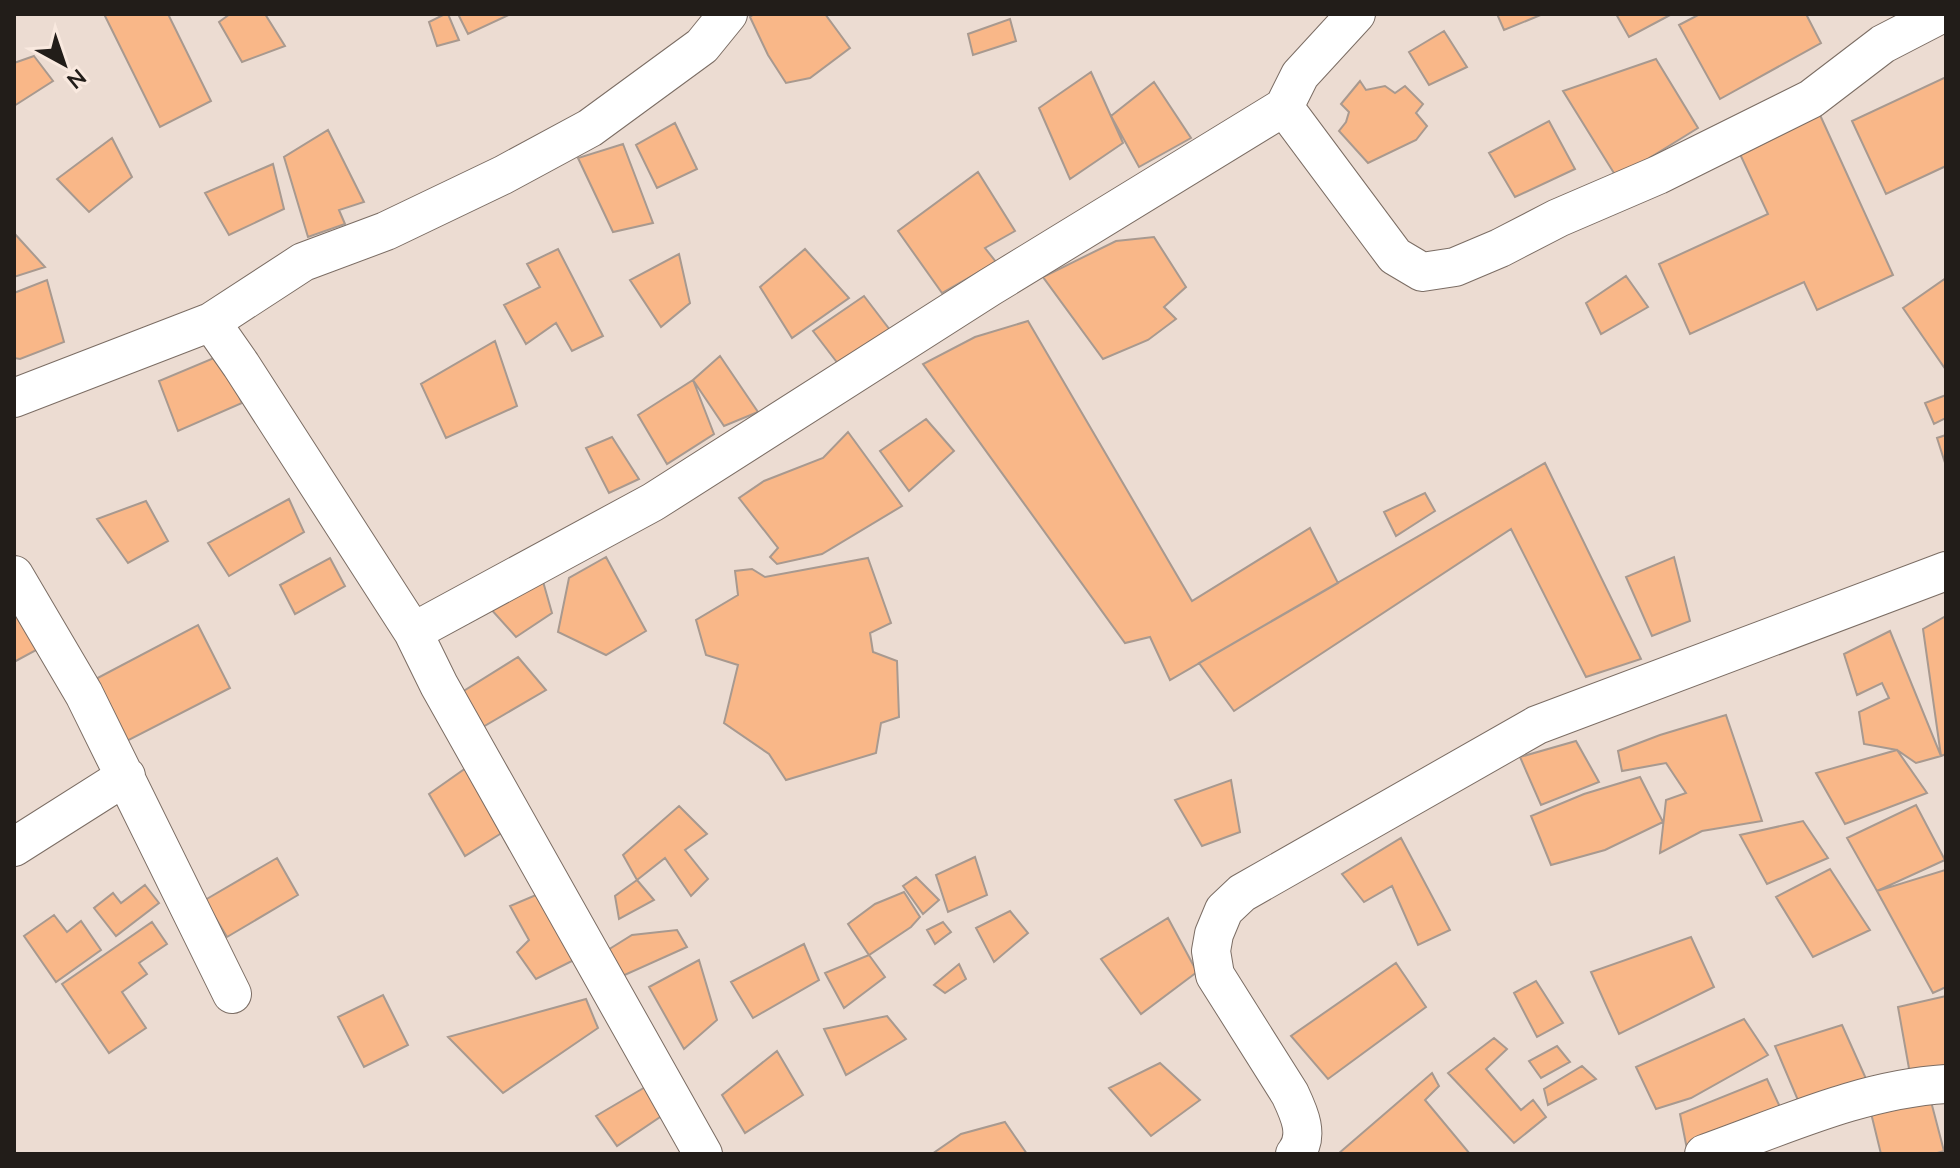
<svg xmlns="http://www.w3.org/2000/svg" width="1960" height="1168" viewBox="0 0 1960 1168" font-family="Mulish,sans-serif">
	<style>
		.building { fill: #f9b788; stroke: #a8998f; stroke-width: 2 }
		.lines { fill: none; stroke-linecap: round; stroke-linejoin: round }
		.street-casing { stroke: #7b6d64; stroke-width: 40 }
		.street { stroke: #fff; stroke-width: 38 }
	</style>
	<rect width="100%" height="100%" fill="#ecdcd2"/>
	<path class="building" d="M104,14h64l43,87 -51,26z
		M230,14h35l20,32 -43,16 -23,-40z
		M445,14h3l11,26 -22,6 -8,-24z
		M458,14h53l-43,20z
		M754,14h71l25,34 -40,30 -24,5 -18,-28 -18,-38z
		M1497,14h46l-39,16z
		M1616,14h56l-43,23z
		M1700,14h106l15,29 -101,56 -41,-74z
		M1010,19l6,22 -43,14 -5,-21z
		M1444,31l23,36 -38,18 -20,-33z
		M34,56l19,25 -39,25v-43z
		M1656,59l42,69 -81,50 -54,-87z
		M1091,72l32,71 -53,36 -31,-71z
		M1946,77v89l-60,28 -34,-73z
		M1360,81l6,9 19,-4 10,7 10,-7 18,18 -7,9 11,13 -11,14 -48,23 -29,-32 7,-9 3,-10 -8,-8z
		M1154,82l37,56 -52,29 -28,-51z
		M1820,115l73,160 -76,35 -13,-28 -114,52 -31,-70 109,-50 -29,-62z
		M1549,121l26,48 -60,28 -26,-44z
		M675,123l22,46 -40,19 -21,-43z
		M328,130l36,72 -25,8 6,14 -37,13 -24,-80z
		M112,138l20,39 -43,35 -32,-33z
		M623,144l30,79 -40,9 -35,-74z
		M273,164l11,45 -55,26 -24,-42z
		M978,172l37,59 -30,17 11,14 -54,31 -44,-62z
		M14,233l31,34 -31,10z
		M1154,237l32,50 -22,20 12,12 -28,21 -45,19 -60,-82 73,-36z
		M558,249l45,87 -31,15 -16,-28 -30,21 -22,-39 36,-18 -13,-23z
		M805,249l44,49 -57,40 -32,-51z
		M679,254l11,49 -29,24 -31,-47z
		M1626,276l22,31 -47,27 -15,-31z
		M1946,278v92l-43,-62z
		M47,280l17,62 -44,17 -6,-1v-65z
		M864,296l26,34 -51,35 -26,-34z
		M1028,321l164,280 118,-73 28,55 -168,97 -20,-43 -25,6 -202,-279 52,-27z
		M495,341l22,65 -71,32 -25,-54z
		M221,355l21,48 -64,28 -19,-50z
		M720,356l38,56 -34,14 -31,-46z
		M693,380l21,54 -47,30 -29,-49z
		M1946,395v23l-12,6 -9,-21z
		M926,419l28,32 -45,40 -29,-40z
		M848,432l54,74 -80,48 -45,10 -7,-7 8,-9 -39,-50 25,-17 59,-23z
		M1946,435v31l-9,-28z
		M612,437l27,42 -30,14 -23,-45z
		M1545,463l96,196 -55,18 -75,-148 -277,182 -35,-48z
		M1425,493l10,18 -39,25 -12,-24z
		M289,499l15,33 -75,44 -21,-33z
		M146,501l22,40 -40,22 -31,-44z
		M606,557l40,74 -40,24 -48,-23 11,-54z
		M1674,557l16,64 -38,15 -26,-59z
		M330,558l15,28 -50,28 -15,-29z
		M868,558l23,65 -21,10 3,19 24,9 2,56 -18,6 -5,30 -90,27 -17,-26 -45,-31 14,-58 -32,-10 -10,-35 42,-25 -3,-24 17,-2 13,8z
		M542,578l10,35 -36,24 -27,-30z
		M14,611l26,37 -26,14z
		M1946,616v138l-5,2 -18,-127z
		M198,625l32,63 -109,56 -31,-62z
		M1890,631l51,125 -25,7 -19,-13 -33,-6 -5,-32 30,-14 -7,-15 -25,12 -13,-41z
		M518,657l28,33 -70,41 -22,-34z
		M1726,715l36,106 -60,10 -42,22 6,-53 20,-7 -20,-30 -44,8 -4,-20 42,-16z
		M1576,741l23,41 -58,23 -21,-48z
		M1897,750l30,43 -82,31 -29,-51z
		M473,763l35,66 -43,27 -36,-62z
		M1640,777l23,45 -58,28 -54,15 -20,-49 53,-22z
		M1231,780l9,52 -38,14 -27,-46z
		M1916,805l29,55 -68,31 -30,-53z
		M679,806l28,28 -22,16 23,29 -17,17 -26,-38 -28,22 -14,-25z
		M1803,821l25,37 -61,26 -27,-49z
		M1401,838l49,92 -32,15 -26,-59 -28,16 -22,-28z
		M975,857l12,38 -39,17 -12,-37z
		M277,858l21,37 -71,42 -22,-37z
		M1830,869l40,61 -57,27 -37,-60z
		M1945,870l1,117 -13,6 -56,-102z
		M916,877l23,23 -16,14 -20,-28z
		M637,880l17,20 -35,19 -4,-23z
		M145,885l14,18 -43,33 -22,-28 19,-15 8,10z
		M543,892l35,66 -42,21 -19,-27 12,-12 -19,-34z
		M904,892l16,25 -9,10 -42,28 -21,-31 27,-20z
		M1010,911l18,22 -34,29 -18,-34z
		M54,915l13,17 14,-11 20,29 -45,32 -32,-46z
		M1168,918l29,54 -56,42 -40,-55z
		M152,922l15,22 -28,19 8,11 -25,18 24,36 -37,25 -47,-69z
		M943,922l8,10 -16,12 -8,-14z
		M677,930l10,17 -69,31 -15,-25 29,-18z
		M1691,937l23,50 -95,47 -28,-62z
		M804,944l15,36 -66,38 -22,-36z
		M869,955l16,22 -41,31 -19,-35z
		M699,960l18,60 -33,29 -35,-62z
		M1396,963l30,44 -98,72 -37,-43z
		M959,964l7,15 -21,14 -11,-8z
		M1536,981l27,42 -26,14 -23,-44z
		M383,995l25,50 -44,22 -26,-50z
		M1946,996v72l-36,6 -12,-67z
		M586,999l12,29 -95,65 -55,-56z
		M887,1016l19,23 -60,36 -22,-46z
		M1744,1019l24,36 -77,43 -35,11 -20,-42z
		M1842,1025l25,56 -67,24 -25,-59z
		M1494,1038l13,11 -21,20 35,41 12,-10 13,17 -32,26 -66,-70z
		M1557,1046l13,16 -29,16 -12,-17z
		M777,1051l26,44 -58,38 -23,-38z
		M1160,1063l40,37 -49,36 -42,-48z
		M1582,1066l14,13 -48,26 -4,-16z
		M1432,1073l7,13 -14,14 45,54h-132z
		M1767,1079l19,41 -98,34 -8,-40z
		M647,1086l19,27 -49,33 -21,-30z
		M1928,1090l16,61 -10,3h-53l-11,-45z
		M1005,1122l22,32h-95l29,-20z"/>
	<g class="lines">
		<defs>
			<path id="street" d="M1284,107l111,149 27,16 33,-5 45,-19 58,-30 100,-43 153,-76 72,-55 58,-30
				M211,322l92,-60 83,-31 117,-56 87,-47 112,-82 26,-32
				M14,398l197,-76 30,43 172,267 26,53 264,469
				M14,575l70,119 148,300
				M413,632l240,-130 337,-215 294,-180 16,-32 56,-61
				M14,847l112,-71
				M1295,1154c15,-18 4,-41 -5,-60l-75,-119 -4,-24 3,-17 10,-24 18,-17 295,-168 409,-154
				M1704,1154c79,-28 158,-65 242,-70"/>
		</defs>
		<use href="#street" class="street-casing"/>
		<use href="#street" class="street"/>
	</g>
	<rect width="1960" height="1168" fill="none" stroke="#221d19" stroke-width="32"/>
	<g transform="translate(64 64) rotate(140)" stroke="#f9e9df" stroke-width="6" paint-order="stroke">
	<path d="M0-6L14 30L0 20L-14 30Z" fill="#221d19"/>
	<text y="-12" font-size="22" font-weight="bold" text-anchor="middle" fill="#221d19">N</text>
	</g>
</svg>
